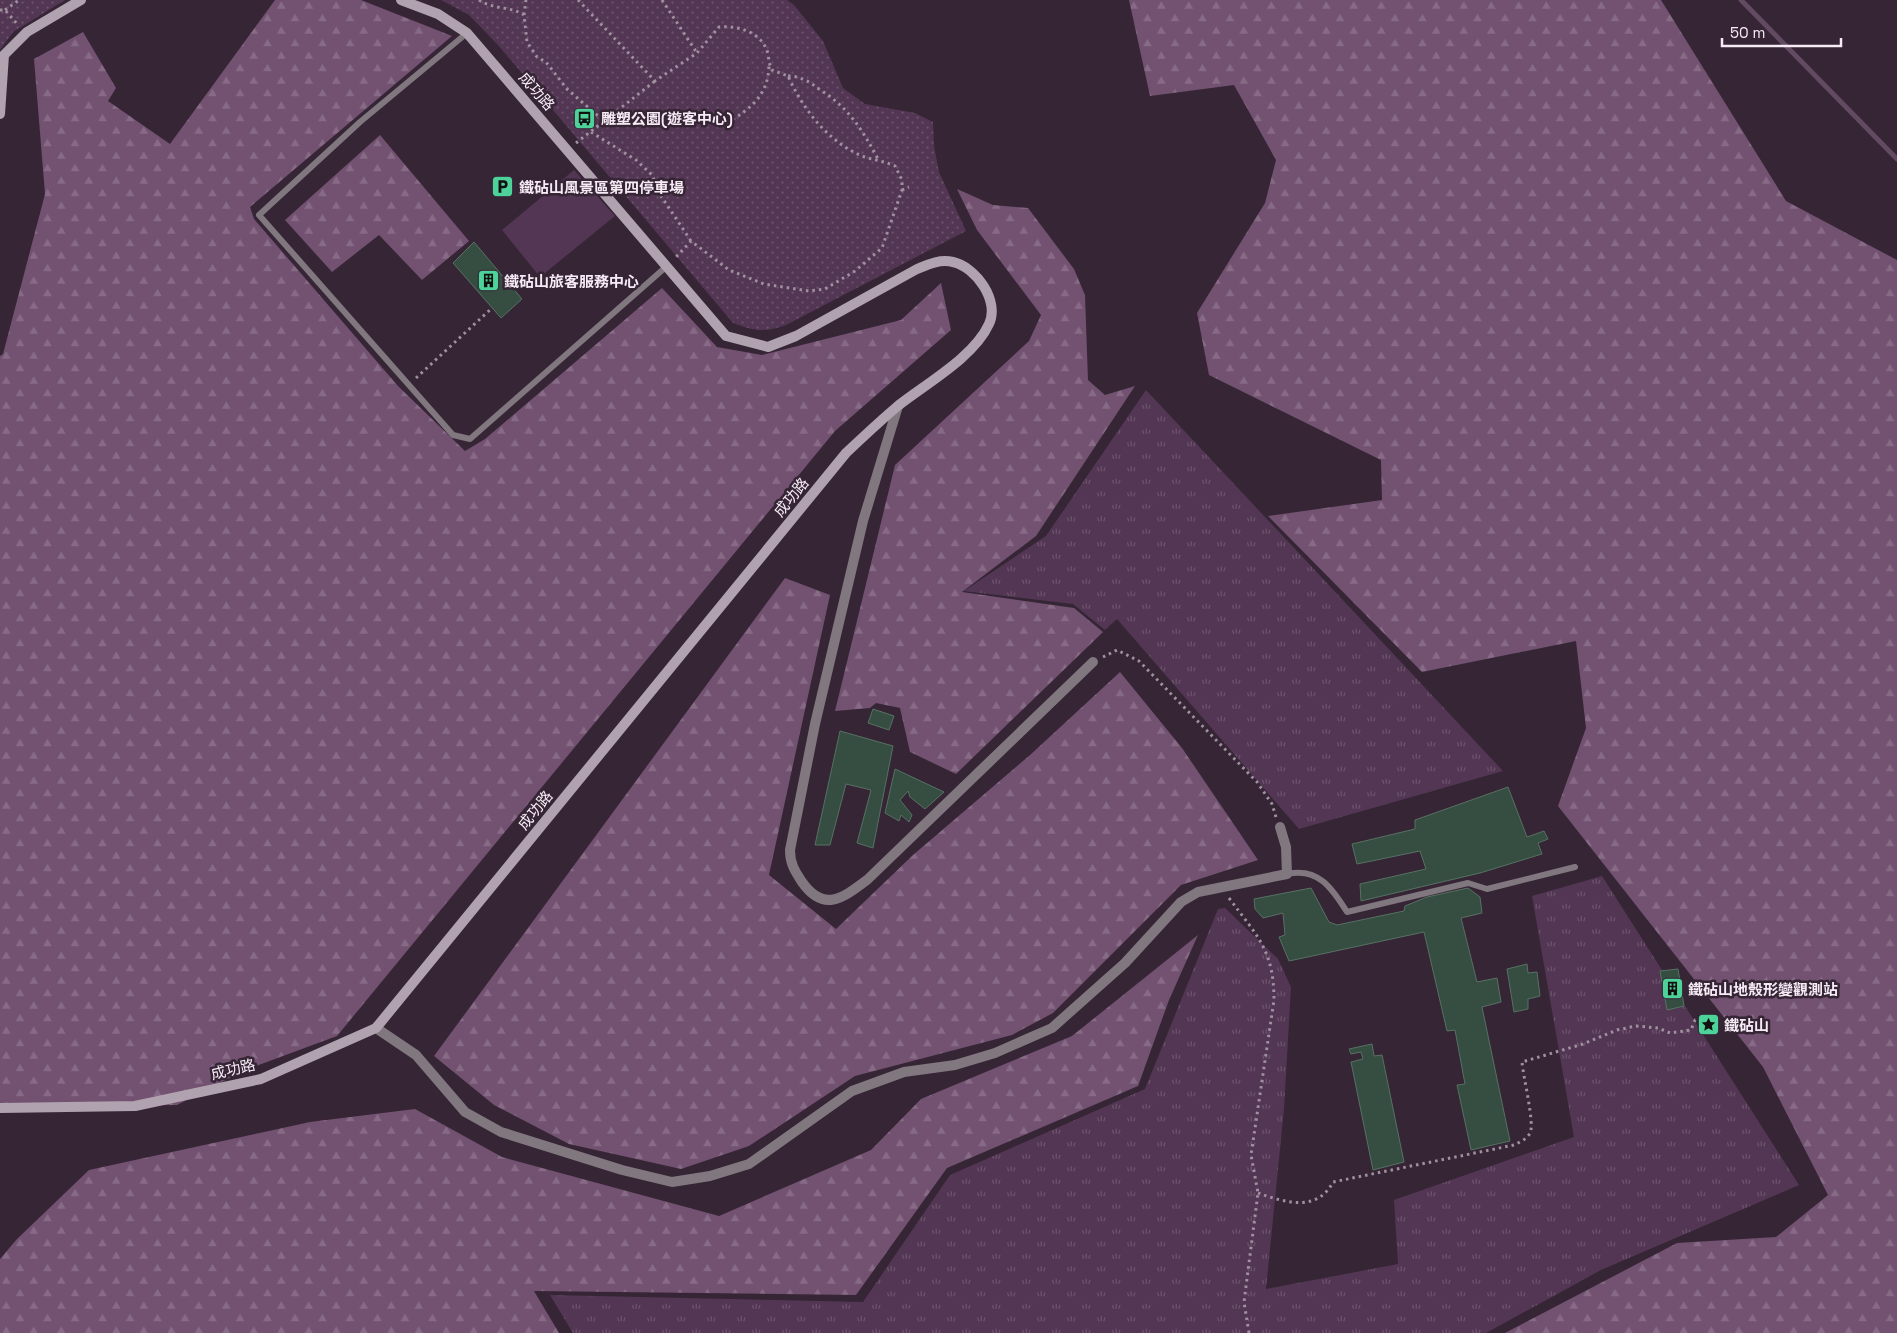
<svg xmlns="http://www.w3.org/2000/svg" width="1897" height="1333" viewBox="0 0 1897 1333" font-family="'Space Grotesk','Noto Sans TC',sans-serif">
	<style>
		.grass { fill: url(#grass-tufts) }
		.forest { fill: url(#forest-firs) }
		.park { fill: url(#park-dots) }
		.garden { fill: #533653 }
		.lines { fill: none; stroke-linecap: round; stroke-linejoin: round }
		.stream { stroke: #624b62; stroke-width: 5 }
		.building { fill: #354e41; stroke: #577163 }
		.path { stroke: #9f919f; stroke-width: 3; stroke-dasharray: 2.5 4; stroke-linecap: butt }
		.lane { stroke: #80777f; stroke-width: 6 }
		.street { stroke: #80777f; stroke-width: 10 }
		.secondary { stroke: #b0a2af; stroke-width: 10 }
		.labels { text-anchor: middle; dominant-baseline: central; stroke-width: 5; stroke-linejoin: round; paint-order: stroke }
		.street-label { font-size: 15px; fill: #f7ebf6; stroke: #352535 }
		.poi-label { font-size: 15px; font-weight: bold; fill: #f7ebf6; stroke: #352535; text-anchor: start }
	</style>
	<defs>
		<pattern id="grass-tufts" width="24" height="20" patternUnits="userSpaceOnUse" patternTransform="scale(1.25)"><rect width="24" height="20" fill="#533653"/><path d="M3 7l-1-3M5 7V3M7 7l1-3M15 17l-1-3M17 17v-4M19 17l1-3" fill="none" stroke="#6c536c"/></pattern>
		<pattern id="forest-firs" width="22" height="20" patternUnits="userSpaceOnUse" patternTransform="scale(1.25)"><rect width="22" height="20" fill="#725171"/><path d="M5 1l3.5 6h-7zM16 11l3.5 6h-7z" fill="#876a86"/></pattern>
		<pattern id="park-dots" width="8" height="8" patternUnits="userSpaceOnUse" patternTransform="scale(1.25)"><rect width="8" height="8" fill="#533653"/><path d="M2 2h.1M6 6h.1" fill="none" stroke="#6c536c" stroke-width="1.8" stroke-linecap="round"/></pattern>
	</defs>
	<rect width="100%" height="100%" fill="#352535"/>
	<path class="grass" d="M1146,390l357,381 -204,58 -182,-210 -12,11 -32,-26 -109,-13 82,-55z
		M1602,876l197,309 -198,85 -115,63h-913l-23,-38 313,7 87,-127 195,-86 73,-180 7,-1 53,51 13,28 -7,122 -18,180 132,-25 -4,-64 180,-63 -42,-241z"/>
	<path class="forest" d="M275,0h86l91,36 -202,171 4,12 144,167 67,65 20,-12 177,-151 55,59 45,8 139,-35 40,-37 10,47 -116,101 -498,605 -92,34 -68,35 -177,2v-751l3,-2 42,-160 -11,-135 49,-27 33,56 -8,13 62,43z
		M1129,0h532l125,201 111,59v1073h-392l172,-90 99,-6 52,-42 -65,-128 -205,-261 28,-78 -10,-87 -154,31 -154,-156 114,-16 -1,-40 -172,-85 -12,-62 68,-110 11,-43 -42,-75 -84,11z
		M380,135l89,106 -47,39 -43,-45 -47,37 -47,-52z
		M957,189l36,16 35,3 46,61 11,26 3,85 17,15 30,-9 -99,150 -74,56 112,16 29,24 -147,142 -46,-22 -10,-44 -24,-5 -6,5 -35,3 60,-246 134,-124 12,-26 -64,-85z
		M785,578l45,17 -61,280 67,54 77,-74 117,-100 90,-83 62,76 76,112 -77,25 -128,128 -41,22 -157,41 -106,70 -68,23 -112,-25 -75,-39 -60,-49z
		M1198,935l-29,65 -31,86 -191,82 -91,127 -322,-4 25,42h-559v-74l17,-20 72,-69 221,-48 105,-13 87,48 217,59 152,-66 50,-51 151,-63z"/>
	<path class="park" d="M0,0h65l-52,32 -13,18z
		M441,0h346l7,5 29,36 20,47 22,16 50,9 18,9 1,24 5,26 27,59 -180,94c-21,8 -32,6 -53,-2l-235,-278 -29,-30z"/>
	<path class="garden" d="M574,170l41,46 -75,61 -38,-47z"/>
	<g class="lines">
		<path class="stream" d="M1741,0l156,159"/>
	</g>
	<path class="building" d="M474,242l48,57 -21,19 -48,-55z
		M873,709l21,7 -5,14 -21,-7z
		M840,731l53,15 -20,102 -16,-5 14,-53 -25,-6 -16,61h-15z
		M895,769l49,23 -19,17 -15,-12 -2,-6 -8,9 12,15 -3,7 -8,-7 -2,6 -14,-8z
		M1508,787l19,50 17,-6 4,8 -10,4 4,11 -62,19 -119,28 -1,-17 66,-15 -6,-18 -63,13 -5,-20 63,-15v-9z
		M1311,888l18,34 8,3 67,-14 1,-5 22,-9 41,-9 12,9 2,16 -21,5 16,64 20,-4 4,24 -19,5 28,134 -39,9 -14,-65 8,-1 -10,-54 -8,1 -23,-99 -135,29 -10,-24 6,-2 -2,-22 -20,5 -8,-9 -1,-10z
		M1527,964l1,9 9,-1 3,24 -12,3v10l-14,3 -7,-43z
		M1678,969l6,37 -17,4 -7,-39z
		M1372,1044l2,12 8,-1 22,107 -31,8 -22,-108 12,-3 -2,-7 -10,2 -2,-5z"/>
	<g class="lines">
		<path class="path" d="M479,0c15,10 32,6 45,15l3,27 10,15 9,5 21,27 38,33
			M578,0l77,81 42,-28 22,-26c20,-2 44,6 49,27 1,6 1,10 4,16l16,6c15,33 39,65 74,80 11,4 22,5 33,10l7,14v10l-20,58 -27,23 -30,18 -16,2 -45,-7 -35,-14 -38,-29 -16,17
			M662,0l35,53
			M0,10h5l13,15
			M5,10l14,-10
			M524,15l2,-15
			M788,76c12,0 22,6 31,13 29,18 43,40 59,70
			M727,123c23,-14 41,-27 42,-57
			M591,132l45,28 17,16 4,14 34,51
			M576,143l79,-62
			M902,190l7,-3
			M416,378l76,-70
			M1103,657l14,-7 22,11 118,121 15,22 4,13
			M1229,898c28,38 45,52 45,102l-23,155 7,38 -14,109 5,31
			M1258,1193c26,9 59,20 75,-11l181,-37c6,-3 13,-6 16,-12 5,-9 -7,-57 -8,-71l61,-18 34,-14 19,-4 22,2 12,5 21,-3 4,-10 22,-4"/>
		<path class="lane" d="M467,33l-107,89 -101,93 194,220 17,4 197,-173
			M1287,874c31,-7 45,14 60,38l121,-29 19,6 88,-22"/>
		<path class="street" d="M898,406l-35,115 -48,203 -25,126c0,14 5,21 12,32 22,31 41,16 65,-2l226,-218
			M376,1028l40,27 49,57 36,20 121,38 50,12 38,-6 39,-12 103,-73 52,-19 51,-7 40,-12 57,-25 73,-65 56,-61 17,-10 89,-18 -1,-27 -6,-20"/>
		<path class="secondary" d="M0,114l4,-59 23,-23 54,-32
			M0,1108l135,-2 126,-27 115,-51 470,-575c17,-16 35,-33 53,-48 28,-22 75,-48 90,-81 11,-23 -13,-57 -36,-62 -13,-3 -24,2 -36,7l-121,67 -28,11 -42,-11 -259,-303 -29,-19 -37,-14"/>
	</g>
	<defs>
		<symbol id="bus-square" viewBox="-11 -11 22 22"><rect x="-9" y="-9" width="18" height="18" rx="4" fill="#4dd39a" stroke="#352535"/><path d="M-5-6H5V4H4V6H2V4H-2V6H-4V4H-5ZM-3.5-4V0h7V-4ZM-3.5 1.2v1.5H-2V1.2ZM2 1.2v1.5H3.5V1.2Z" fill="#111"/></symbol>
		<symbol id="parking-square" viewBox="-11 -11 22 22"><rect x="-9" y="-9" width="18" height="18" rx="4" fill="#4dd39a" stroke="#352535"/><path d="M-3.5-5.5H1a3.5 3.5 0 0 1 0 7H-1V5.5H-3.5ZM-1-3.4V-.6H.8a1.4 1.4 0 0 0 0-2.8Z" fill="#111"/></symbol>
		<symbol id="building-square" viewBox="-11 -11 22 22"><rect x="-9" y="-9" width="18" height="18" rx="4" fill="#4dd39a" stroke="#352535"/><path d="M-4-6H4V6H1V3H-1V6H-4ZM-2.5-4.3h1.7v1.8h-1.7ZM.8-4.3h1.7v1.8H.8ZM-2.5-1h1.7V.8h-1.7ZM.8-1h1.7V.8H.8Z" fill="#111"/></symbol>
		<symbol id="sight-square" viewBox="-11 -11 22 22"><rect x="-9" y="-9" width="18" height="18" rx="4" fill="#4dd39a" stroke="#352535"/><path d="M0-6L1.8-2.2L6-1.7L2.9 1.2L3.7 5.4L0 3.3L-3.7 5.4L-2.9 1.2L-6-1.7L-1.8-2.2Z" fill="#111"/></symbol>
	</defs>
	<g fill-rule="evenodd">
		<use href="#bus-square" x="572" y="106" width="25" height="25"/>
		<use href="#parking-square" x="490" y="174" width="25" height="25"/>
		<use href="#building-square" x="476" y="268" width="25" height="25"/>
		<use href="#building-square" x="1660" y="976" width="25" height="25"/>
		<use href="#sight-square" x="1696" y="1012" width="25" height="25"/>
	</g>
	<g class="labels">
		<g class="street-label">
			<text transform="translate(537 91) rotate(49)">成功路</text>
			<text transform="translate(791 497) rotate(-51)">成功路</text>
			<text transform="translate(535 810) rotate(-51)">成功路</text>
			<text transform="translate(233 1069) rotate(-13)">成功路</text>
		</g>
		<g class="poi-label">
			<text x="601" y="118">雕塑公園(遊客中心)</text>
			<text x="519" y="187">鐵砧山風景區第四停車場</text>
			<text x="504" y="281">鐵砧山旅客服務中心</text>
			<text x="1688" y="989">鐵砧山地殼形變觀測站</text>
			<text x="1724" y="1025">鐵砧山</text>
		</g>
	</g>
	<path d="M1722 38v8h119v-8" fill="none" stroke="#f7ebf6" stroke-width="2.5"/>
	<text x="1730" y="38" font-size="15" fill="#f7ebf6" stroke="#352535" stroke-width="4" paint-order="stroke">50 m</text>
</svg>
